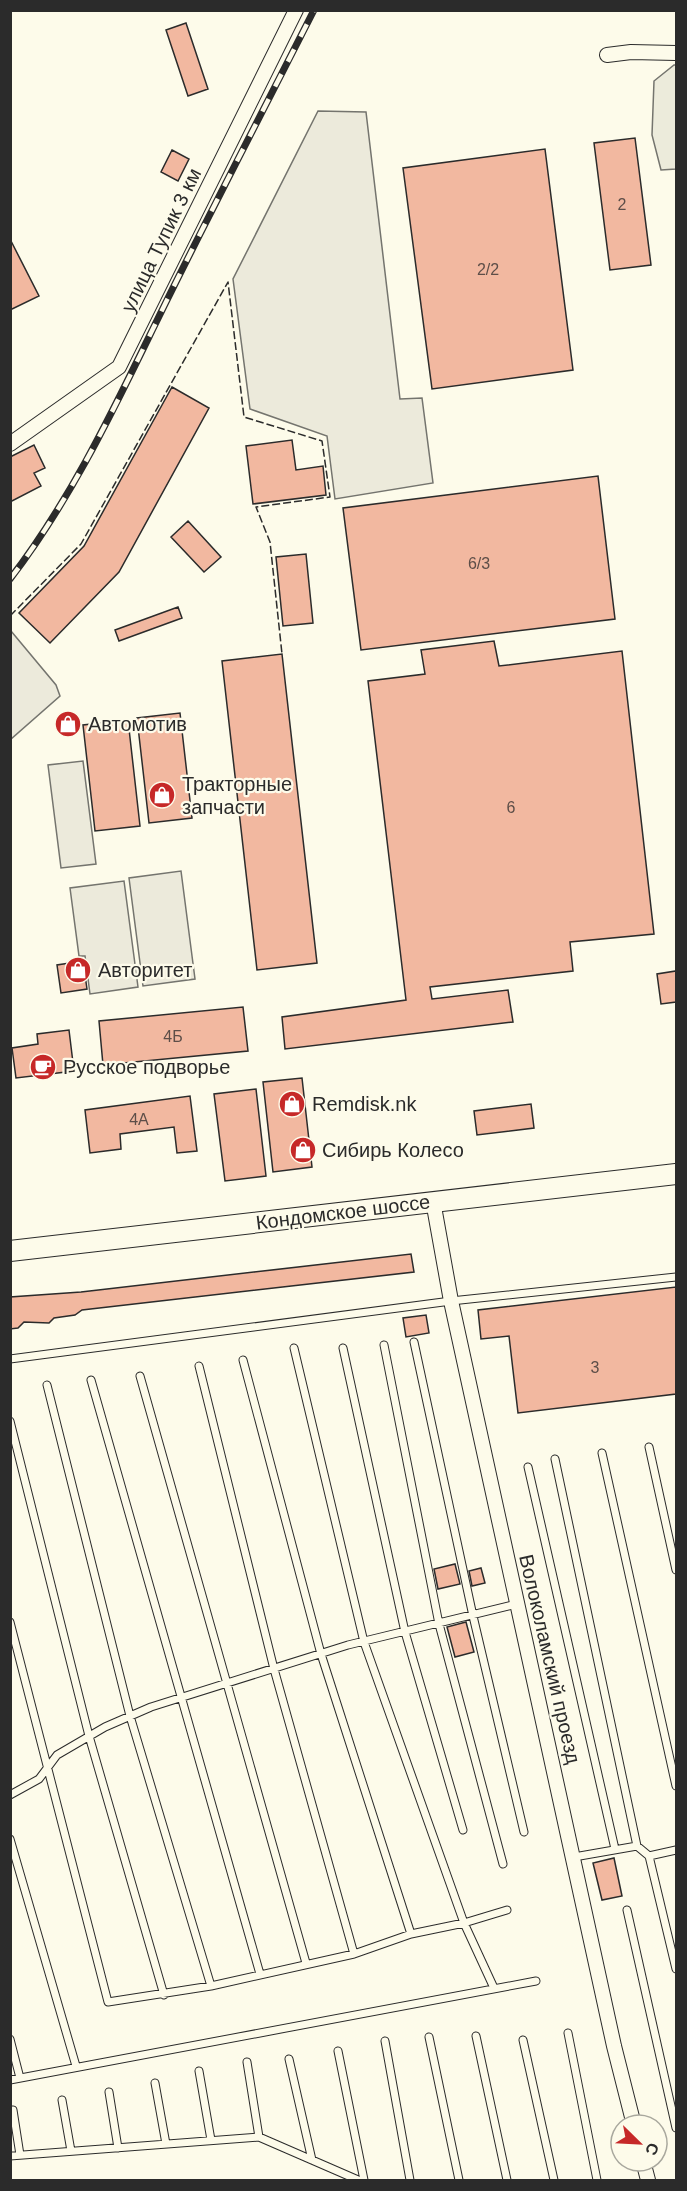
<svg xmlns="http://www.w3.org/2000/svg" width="687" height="2191" viewBox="0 0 687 2191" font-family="Helvetica,sans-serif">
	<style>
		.green { fill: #ecebdb; stroke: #74746e; stroke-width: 1.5 }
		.parking { fill: #eceadb; stroke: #74746e; stroke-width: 1.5 }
		.building { fill: #f2b8a0; stroke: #2b2b2b; stroke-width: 1.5 }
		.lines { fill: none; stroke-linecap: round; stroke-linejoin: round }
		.lane-casing { stroke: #2b2b2b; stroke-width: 9 }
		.street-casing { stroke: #2b2b2b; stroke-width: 16 }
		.secondary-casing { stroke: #2b2b2b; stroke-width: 22 }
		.lane { stroke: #fdfbea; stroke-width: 7 }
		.street { stroke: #fdfbea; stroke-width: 14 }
		.secondary { stroke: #fdfbea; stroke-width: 20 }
		.rail-casing { stroke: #2b2b2b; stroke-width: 7 }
		.rail { stroke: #fdfbea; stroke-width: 4.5; stroke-dasharray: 14; stroke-linecap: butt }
		.fence { stroke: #2b2b2b; stroke-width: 1.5; stroke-dasharray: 8 3; stroke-linecap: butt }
		.labels { text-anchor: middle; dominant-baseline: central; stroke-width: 4.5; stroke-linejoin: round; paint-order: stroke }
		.number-label { font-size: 16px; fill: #5d4e48 }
		.street-label { font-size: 20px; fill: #2b2b2b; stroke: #fdfbea }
		.poi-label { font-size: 20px; fill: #2b2b2b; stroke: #fdfbea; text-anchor: start }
	</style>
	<rect width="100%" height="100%" fill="#fdfbea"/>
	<path class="green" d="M674,65h2v104l-15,1 -9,-35 2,-54z"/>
	<path class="parking" d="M318,111l48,1 34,287 22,-1 11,85 -98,16 -8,-63 -77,-27 -17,-130z
		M11,631l45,54 4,11 -49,43z
		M83,761l13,103 -35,4 -13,-103z
		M181,871l14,108 -52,7 -14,-108z
		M124,881l14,106 -48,7 -5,-38h-6l-9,-68z"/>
	<path class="building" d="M186,23l22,66 -20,7 -22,-66z
		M635,138l16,127 -41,5 -16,-127z
		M545,149l28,221 -141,19 -29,-221z
		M172,150l17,9 -11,22 -17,-9z
		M10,239l29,57 -29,14z
		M172,387l37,21 -90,164 -69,71 -31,-30 65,-67z
		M292,440l4,30 27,-4 3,29 -73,9 -7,-58z
		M34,445l11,23 -11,5 7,13 -31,16v-45z
		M598,476l17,143 -254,31 -18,-142z
		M188,521l33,36 -17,15 -33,-35z
		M306,554l7,69 -30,3 -7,-69z
		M178,607l4,11 -63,23 -4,-11z
		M494,641l5,25 123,-15 32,283 -84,8 3,29 -143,16 2,12 76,-9 5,32 -228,27 -3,-32 124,-17 -38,-319 57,-7 -4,-24z
		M282,654l35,309 -60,7 -35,-309z
		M180,713l12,105 -43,5 -12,-105z
		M128,720l12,106 -45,5 -12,-106z
		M83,961l4,28 -26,4 -4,-28z
		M676,971v31l-15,2 -4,-30z
		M243,1007l5,44 -145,14 -4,-44z
		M69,1030l5,41 -58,7 -4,-30 26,-4 -1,-10z
		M302,1078l10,89 -39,5 -10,-90z
		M256,1089l10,87 -41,5 -11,-87z
		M190,1096l7,55 -20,2 -3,-26 -54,7 1,15 -31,4 -5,-43z
		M531,1104l3,24 -57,7 -3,-24z
		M411,1254l3,18 -332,38 -7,5 -21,3 -5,5 -25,-1 -6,6 -8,1v-32l71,-5z
		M676,1287v107l-158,19 -9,-77 -28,3 -3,-29z
		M426,1315l3,18 -23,4 -3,-19z
		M455,1564l5,20 -22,5 -4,-20z
		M481,1568l4,15 -13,3 -3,-15z
		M466,1622l8,30 -19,5 -8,-30z
		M614,1858l8,38 -20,4 -9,-37z"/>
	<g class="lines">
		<defs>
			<path id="lane" d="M414,1342l59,274 51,216
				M384,1345l55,279 64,240
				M343,1348l62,284 58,198
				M10,1359l441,-58 225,-24
				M243,1360l78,294 90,280
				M199,1366l75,303 80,285
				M140,1376l166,587
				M91,1380l169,594
				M47,1385l83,331 81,270
				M10,1421l79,315 75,259
				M649,1447l27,123
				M602,1453l74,333
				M555,1459l82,387
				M528,1467l87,382
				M10,1622l98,380 103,-16 143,-32 57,-20 53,-11 -100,-281 -70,-294
				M10,1795l29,-16 18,-24 48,-28 46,-20 197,-62 169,-41
				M10,1839l66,227
				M649,1856l27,113
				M574,1857l63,-11 12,10 27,-6
				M627,1910l49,218
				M494,1988l-30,-65 43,-13
				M568,2033l29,147
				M476,2036l31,144
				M429,2037l30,143
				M10,2039l10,39
				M523,2040l31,140
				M385,2041l25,139
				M338,2051l26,129
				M289,2059l23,101
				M247,2062l12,75
				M199,2071l12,69
				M10,2080l526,-99
				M155,2083l11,61
				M109,2092l9,56
				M62,2100l9,51
				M13,2110l7,45
				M10,2156l249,-19 99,43"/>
			<path id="street" d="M607,55l24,-3 45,1
				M10,444l109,-77 177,-357
				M433,1201l18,100 163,745 20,79
				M643,2161l5,19"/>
			<path id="secondary" d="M10,1251l666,-77"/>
		</defs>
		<use href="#lane" class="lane-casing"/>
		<use href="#street" class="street-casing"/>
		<use href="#secondary" class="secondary-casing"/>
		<use href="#lane" class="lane"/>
		<use href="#street" class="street"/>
		<use href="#secondary" class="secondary"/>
		<defs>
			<path id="rail" d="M10,579c67,-87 112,-188 160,-285 47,-95 96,-189 144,-284"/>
		</defs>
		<use href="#rail" class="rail-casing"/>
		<use href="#rail" class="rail"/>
		<path class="fence" d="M10,616l71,-72 147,-262 16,135 78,24 8,56 -74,10 14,35 12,112"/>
	</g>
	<defs>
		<symbol id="shop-disc" viewBox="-11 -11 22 22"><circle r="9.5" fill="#c62828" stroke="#fdfbea"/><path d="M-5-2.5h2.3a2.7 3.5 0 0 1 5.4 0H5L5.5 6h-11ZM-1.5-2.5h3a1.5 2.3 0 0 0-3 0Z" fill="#fff"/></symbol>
		<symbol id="cafe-disc" viewBox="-11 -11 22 22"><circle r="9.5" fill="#c62828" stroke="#fdfbea"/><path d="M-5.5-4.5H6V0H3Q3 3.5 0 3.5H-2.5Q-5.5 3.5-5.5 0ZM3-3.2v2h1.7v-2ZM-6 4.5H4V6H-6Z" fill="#fff"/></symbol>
	</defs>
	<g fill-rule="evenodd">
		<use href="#shop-disc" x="53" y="709" width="30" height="30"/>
		<use href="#shop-disc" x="147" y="780" width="30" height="30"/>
		<use href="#shop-disc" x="63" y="955" width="30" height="30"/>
		<use href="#cafe-disc" x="28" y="1052" width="30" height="30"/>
		<use href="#shop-disc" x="277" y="1089" width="30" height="30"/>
		<use href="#shop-disc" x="288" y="1135" width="30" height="30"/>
	</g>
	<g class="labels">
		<g class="number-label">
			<text x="622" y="204">2</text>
			<text x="488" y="269">2/2</text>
			<text x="479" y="563">6/3</text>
			<text x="511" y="807">6</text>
			<text x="173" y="1036">4Б</text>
			<text x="139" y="1119">4А</text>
			<text x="595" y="1367">3</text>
		</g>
		<g class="street-label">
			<text transform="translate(161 240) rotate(-64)">улица Тупик 3 км</text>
			<text transform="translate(343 1212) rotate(-7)">Кондомское шоссе</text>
			<text transform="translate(550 1659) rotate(77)">Волоколамский проезд</text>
		</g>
		<g class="poi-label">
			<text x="88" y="724">Автомотив</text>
			<text x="182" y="784">Тракторные<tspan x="182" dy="23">запчасти</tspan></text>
			<text x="98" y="970">Авторитет</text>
			<text x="63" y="1067">Русское подворье</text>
			<text x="312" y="1104">Remdisk.nk</text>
			<text x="322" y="1150">Сибирь Колесо</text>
		</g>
	</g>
	<rect width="687" height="2191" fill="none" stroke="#2b2b2b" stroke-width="24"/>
	<g transform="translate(639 2143) rotate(114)"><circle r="28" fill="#fdfbea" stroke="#a9a89e" stroke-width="1.5"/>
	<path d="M0-4.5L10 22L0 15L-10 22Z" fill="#c62828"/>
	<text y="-9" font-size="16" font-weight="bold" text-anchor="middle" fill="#2b2b2b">С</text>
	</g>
</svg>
